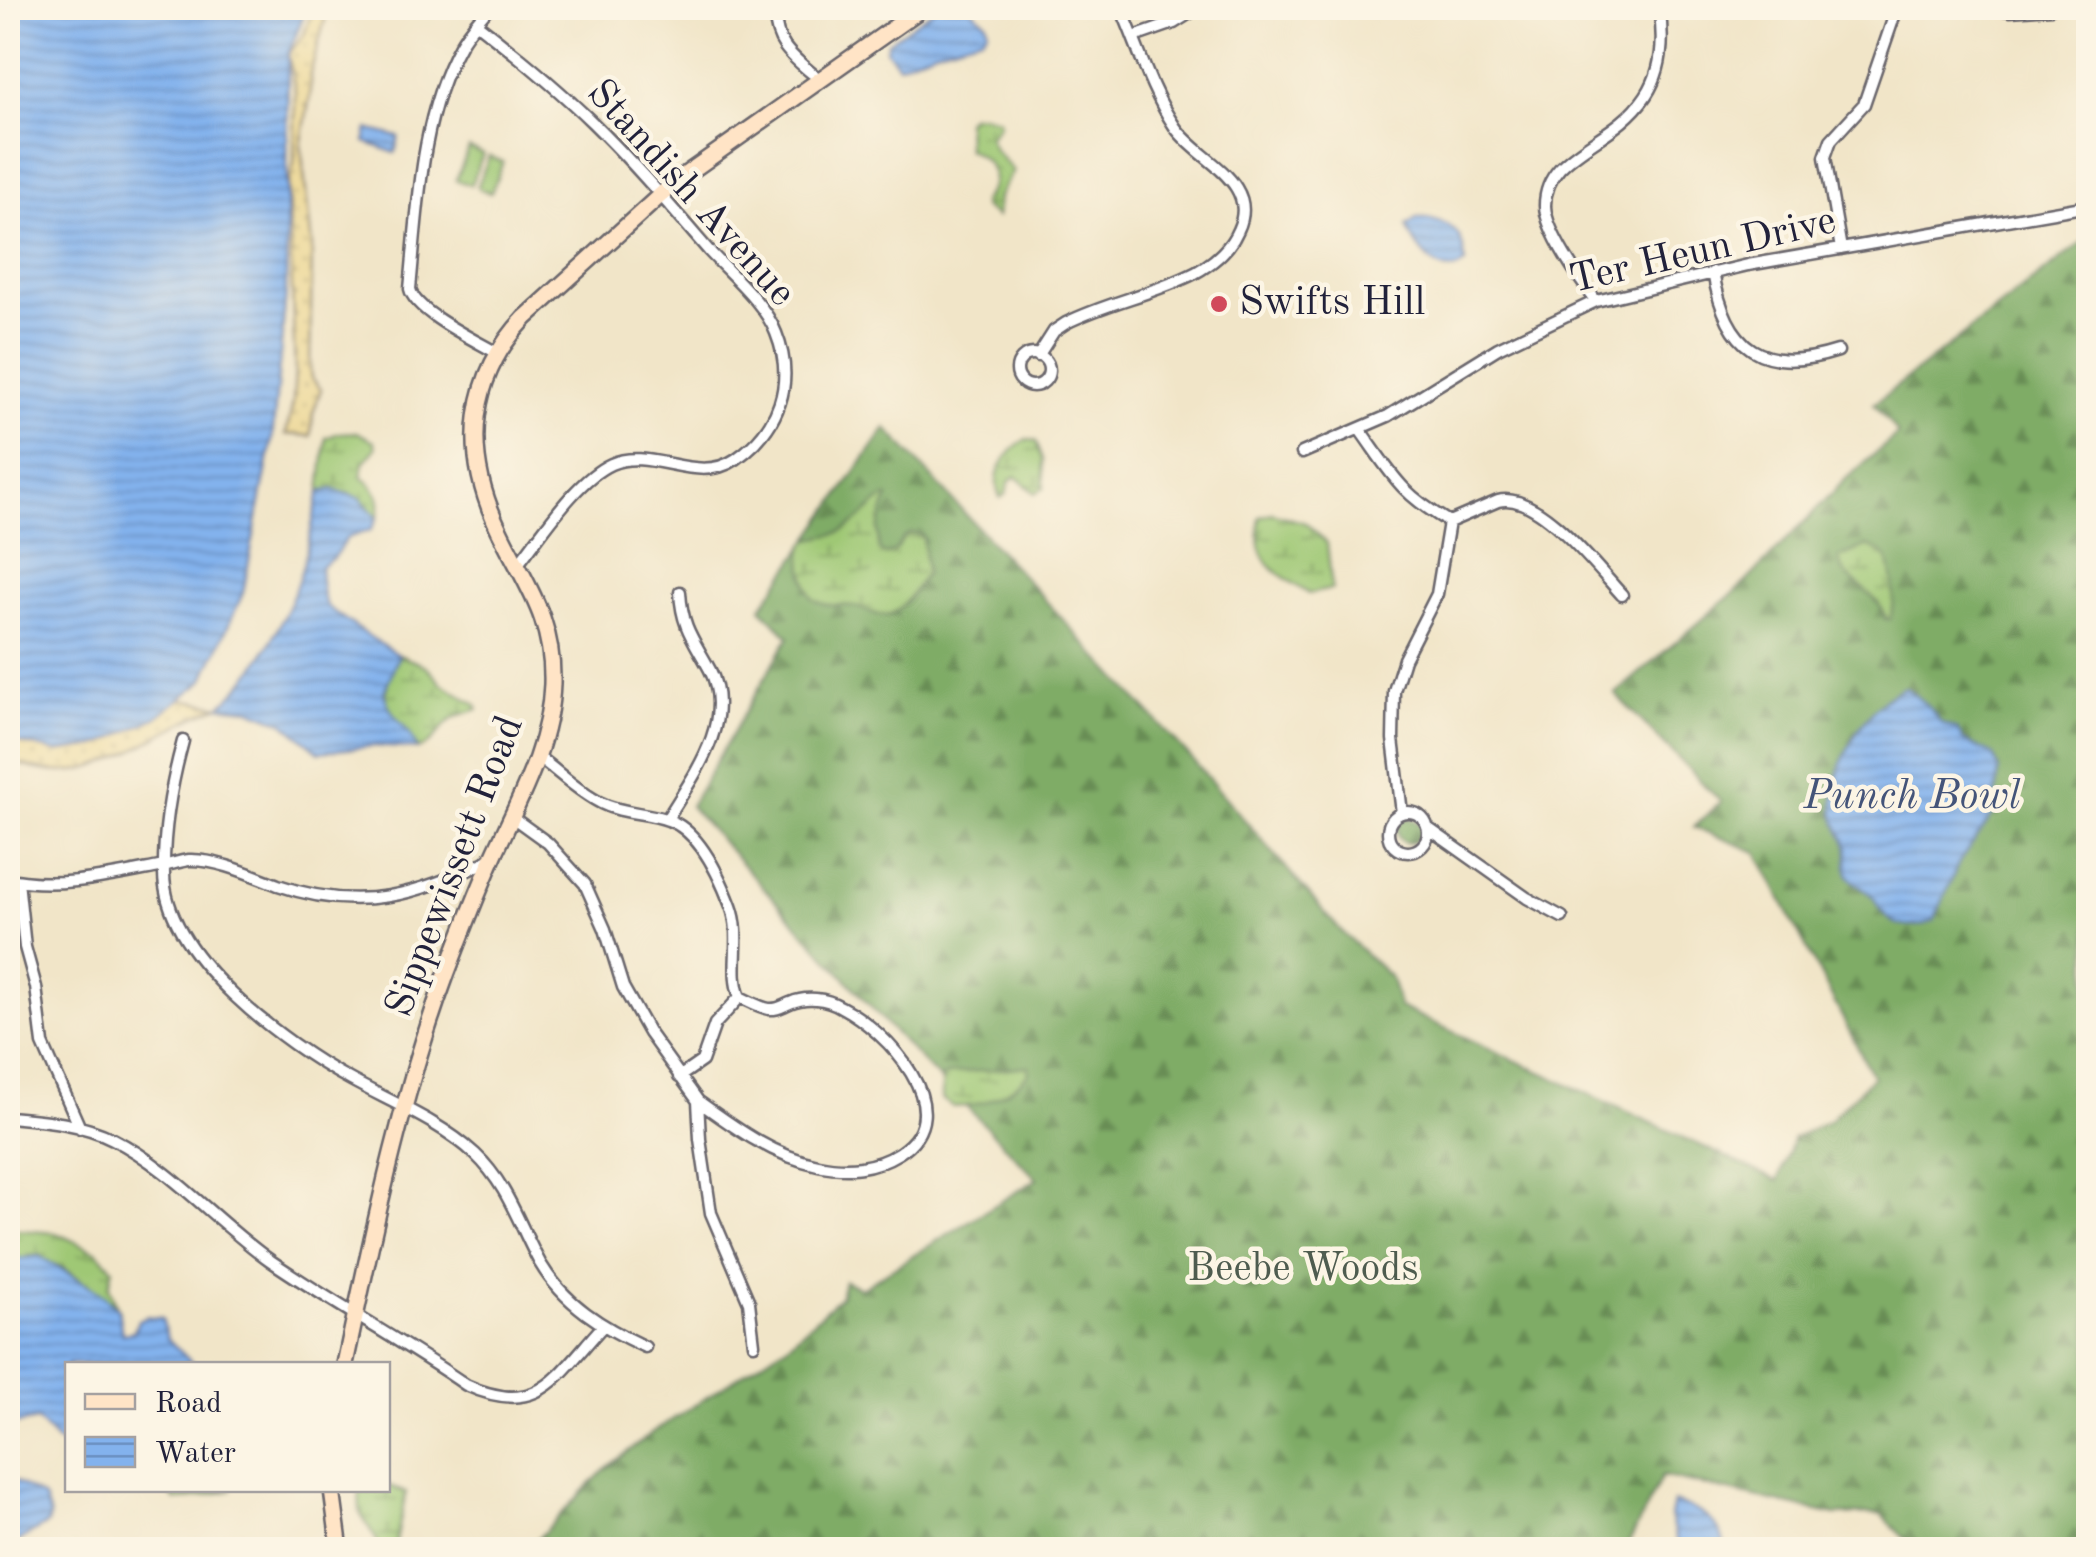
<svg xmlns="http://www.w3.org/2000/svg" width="2096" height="1557" viewBox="0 0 2096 1557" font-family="'Old Standard TT',serif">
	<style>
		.green { fill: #9fc875; stroke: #607558; stroke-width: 2.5 }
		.forest { fill: url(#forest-firs); stroke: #506750; stroke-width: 2.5 }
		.wetland { fill: url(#wetland-marsh); stroke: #607558; stroke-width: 2.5 }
		.sand { fill: url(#sand-dots); stroke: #887e6c; stroke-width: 2.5 }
		.water { fill: url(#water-rules); stroke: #526a94; stroke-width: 2.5 }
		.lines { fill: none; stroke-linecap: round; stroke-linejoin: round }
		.street-casing { stroke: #6a666c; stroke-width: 15 }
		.secondary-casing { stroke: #6a666c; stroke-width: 20 }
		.street { stroke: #fff; stroke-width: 10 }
		.secondary { stroke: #ffe4c6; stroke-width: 15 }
		.poi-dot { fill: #d1495b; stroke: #fcf5e5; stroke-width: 4 }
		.labels { text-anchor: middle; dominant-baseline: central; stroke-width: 9; stroke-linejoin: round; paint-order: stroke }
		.street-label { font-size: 40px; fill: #22223b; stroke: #fcf5e5 }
		.poi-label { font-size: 40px; fill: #22223b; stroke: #fcf5e5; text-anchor: start }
		.park-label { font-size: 40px; fill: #4e5c4f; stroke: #fcf5e5 }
		.water-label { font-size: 42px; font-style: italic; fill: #445479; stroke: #fcf5e5 }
	</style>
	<defs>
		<pattern id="forest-firs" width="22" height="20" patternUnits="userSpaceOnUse" patternTransform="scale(2.5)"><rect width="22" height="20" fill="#7fac66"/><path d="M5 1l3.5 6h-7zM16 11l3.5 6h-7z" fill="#688c55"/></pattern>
		<pattern id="wetland-marsh" width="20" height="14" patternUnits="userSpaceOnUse" patternTransform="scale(2.5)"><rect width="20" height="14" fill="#9fc875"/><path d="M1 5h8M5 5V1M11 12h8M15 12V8" fill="none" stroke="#81a261"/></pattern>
		<pattern id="sand-dots" width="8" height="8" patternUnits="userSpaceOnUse" patternTransform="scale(2.5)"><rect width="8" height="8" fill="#eeda9e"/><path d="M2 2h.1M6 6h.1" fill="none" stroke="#ccbb89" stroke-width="1.8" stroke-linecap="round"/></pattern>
		<pattern id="water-rules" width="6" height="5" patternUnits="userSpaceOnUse" patternTransform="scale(2.5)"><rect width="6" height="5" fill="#83b2ed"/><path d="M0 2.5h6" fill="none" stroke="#6b90c1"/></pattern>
	</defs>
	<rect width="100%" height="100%" fill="#fcf5e5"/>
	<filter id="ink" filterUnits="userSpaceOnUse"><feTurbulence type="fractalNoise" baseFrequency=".01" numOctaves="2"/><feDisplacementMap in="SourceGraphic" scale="20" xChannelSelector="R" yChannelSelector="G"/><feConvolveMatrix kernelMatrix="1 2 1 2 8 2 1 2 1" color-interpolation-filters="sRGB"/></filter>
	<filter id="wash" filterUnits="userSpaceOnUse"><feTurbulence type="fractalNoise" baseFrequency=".0048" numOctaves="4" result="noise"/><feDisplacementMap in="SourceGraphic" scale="40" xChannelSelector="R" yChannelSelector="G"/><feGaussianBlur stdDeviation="2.25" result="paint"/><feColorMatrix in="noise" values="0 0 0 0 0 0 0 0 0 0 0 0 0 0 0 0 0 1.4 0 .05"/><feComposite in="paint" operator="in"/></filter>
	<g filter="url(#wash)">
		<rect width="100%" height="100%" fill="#f1e5c8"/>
		<path class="green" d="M469,148l14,6 -12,31 -15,-5z
			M489,156l14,6 -12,31 -14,-5z"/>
		<path class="forest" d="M2088,238v1311h-173l-34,-35 -46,1 -173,-39 -36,73 -1099,1 77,-80 48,-37 136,-89 52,-47 4,-16 17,7 176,-109 -146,-150 -201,-223 99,-169 -28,-29 125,-180 304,329 150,173 51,48 8,29 379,174 15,-42 37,-19 43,-43 -116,-225 -63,-25 27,-25 -106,-108 129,-110 103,-106 51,-44 -24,-30z
			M1397 831a12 12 0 1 1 24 0a12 12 0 1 1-24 0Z"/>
		<path class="wetland" d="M981,115l17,4 1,5 -10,14 5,11 19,22 -15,26 -2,20 -13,-10 -1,-6c20,-22 11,-40 -15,-52l-1,-28 4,-5z
			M357,432l17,9 2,7 -12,15 -3,14c16,9 22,24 16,41 -14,-20 -32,-31 -57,-26l6,-54 13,-5z
			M1027,439l9,2 7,18 1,29 -9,5 -20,-17 -6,6 -3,12 -6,4c-10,-25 6,-46 27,-59z
			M885,497h3l-10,32 1,21 6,4 9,-2c8,-11 13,-26 29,-15l3,36c-12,14 -22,43 -44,42 -11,-1 -20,-8 -31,-9 -16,-2 -24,2 -38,-7 -7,-11 -19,-52 -3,-59 13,-6 26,-3 38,-12 13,-9 24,-22 37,-31z
			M1272,513l34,10 21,20 5,46 -23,5c-33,-22 -57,-32 -49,-77z
			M1868,546c5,3 10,4 15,8 12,10 12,51 8,65h-5c-7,-29 -47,-38 -47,-62z
			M399,655l27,11 15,17 36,22 1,4c-8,4 -17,4 -24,9 -15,8 -19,28 -37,31 -5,-22 -32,-30 -33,-55 0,-13 12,-26 15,-39z
			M1029,1066l-1,8c-19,21 -47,33 -75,33l-11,-8v-22l7,-3z
			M8,1229l48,4 40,18 17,17 -4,19 9,22c-38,-27 -59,-58 -110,-49z
			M388,1485l18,8 -11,54 4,2h-17l-22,-36 -1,-23h29z
			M166,1490h67l-50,10h-7z"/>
		<path class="sand" d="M313,8h15l-18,66v22l-9,50 11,100 -2,124 1,8 10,11 -8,24 -2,23 -25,-2 7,-31 2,-33 -7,-185 6,-22 1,-72 -7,-37 16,-19z
			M169,697l51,9c-75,26 -126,94 -212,53v-30z"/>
		<path class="water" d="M8,8h299l-19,46 -2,239 -14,147 -29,153 -40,88 -47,37 -59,28 -40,6 -49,-12z
			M936,8h34l16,14 2,8 -6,7 -47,13 -37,15 -12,-15 2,-8z
			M368,129l31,8 -4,16 -30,-11z
			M1417,218c31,3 47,10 48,45 -23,22 -51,-16 -58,-37z
			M332,489l28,9 17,20 -6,12 -24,8 -14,20 -13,9c1,10 1,31 7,39 3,4 66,47 72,49l-15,37c7,30 27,33 33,57l-42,-3 -56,6 -36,-30 -33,-13 -30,-3c35,-28 67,-89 80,-131 9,-27 12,-56 20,-83z
			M1905,687l24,20 12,16 16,6 6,11 29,14 7,14 -5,45 -35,49 -25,59c-21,8 -40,9 -54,-12 -6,-8 -2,-6 -8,-13 -7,-8 -18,-11 -23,-20 -5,-9 1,-20 -2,-30 -3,-10 -10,-19 -12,-29 -8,-44 28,-113 70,-130z
			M39,1256l61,36 18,17 4,25 12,-2 4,-12 9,-4 15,2 5,20 26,26h-125l-1,80 -9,-2 -21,-22 -29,6v-166z
			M8,1477l36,21 6,18 -3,8 -30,18 -2,7h-7z
			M1673,1502c25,7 49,19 52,47h-46l-9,-33z"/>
	</g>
	<g filter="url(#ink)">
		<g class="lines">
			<defs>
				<path id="street" d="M488,8c-10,12 -21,24 -28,37 -40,72 -42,164 -50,244 5,23 65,51 87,64
					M776,8c-5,35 19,51 43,71
					M1994,8l16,3 41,-3
					M476,23c40,31 79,63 116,99 41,40 79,85 117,129 22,24 55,51 67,82 20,50 3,96 -40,126 -39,27 -85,-13 -125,5 -35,16 -69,70 -93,100
					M1134,37l40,-14 24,-15
					M1841,249l-16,-92 6,-17 33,-36 33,-96
					M1713,272c13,78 50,103 125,79
					M1596,301c-16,-21 -50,-69 -51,-95 -1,-76 138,-60 114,-198
					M1017 370a16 16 0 1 1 32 0a16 16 0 1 1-32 0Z
					M1038,356l16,-25 12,-8c42,-21 88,-29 129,-50 18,-10 35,-24 43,-43 23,-49 -41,-70 -63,-103 -24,-36 -37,-80 -54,-119
					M1360,430c33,46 39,62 89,92
					M1302,453l86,-37 110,-68 98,-47 152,-36 340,-59
					M183,741c-12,44 -20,87 -19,133 1,83 121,170 187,206 40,22 90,42 124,74 33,31 44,71 65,109 24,41 64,65 105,84
					M538,757c20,14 40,35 63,46 21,11 46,9 67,17 31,10 52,57 63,86 12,31 -2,64 9,91 9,4 19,10 29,12 9,1 13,-3 21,-6 16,-7 36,-5 51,4 45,23 123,105 58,146 -26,16 -52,18 -81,12 -45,-9 -84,-38 -120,-64
					M1388 832a20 20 0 1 1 40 0a20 20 0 1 1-40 0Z
					M1402,813l-9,-74 1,-48 10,-32 33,-65 12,-72 49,-21c39,-11 100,68 124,94
					M512,817l36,26 37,41 20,45 18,58 26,46 49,68 2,38 11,74 38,89 5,42
					M667,819c26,-43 69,-98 43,-149 -16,-30 -28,-42 -30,-78
					M1428,828l99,70 35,19
					M8,878c45,12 105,-2 151,-11 10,-2 21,-6 30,-7 28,-1 63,15 89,25 80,28 140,11 213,-26
					M18,881l7,66 11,40 7,57 37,84
					M679,1077l23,-16 13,-37 25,-27
					M8,1117c34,3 73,6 105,22 59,30 104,84 158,122 64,44 132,80 195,124 73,33 90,-8 136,-58"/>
				<path id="secondary" d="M345,1364c28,-131 54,-262 101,-389 15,-40 31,-81 48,-120 25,-55 56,-110 58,-171 2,-71 -31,-104 -57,-163 -32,-72 -25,-145 30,-203l150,-136 247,-174
					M332,1490l8,60"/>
			</defs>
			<use href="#street" class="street-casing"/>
			<use href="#secondary" class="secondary-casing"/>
			<use href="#street" class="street"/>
			<use href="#secondary" class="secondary"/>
		</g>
	</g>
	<circle class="poi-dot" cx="1219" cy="304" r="10"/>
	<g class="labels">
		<g class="street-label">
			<text transform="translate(690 194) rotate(48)">Standish Avenue</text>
			<text transform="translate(1703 252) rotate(-13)">Ter Heun Drive</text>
			<text transform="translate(456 867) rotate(-69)">Sippewissett Road</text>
		</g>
		<g class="poi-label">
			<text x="1239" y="304">Swifts Hill</text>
		</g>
		<g class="park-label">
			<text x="1303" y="1270">Beebe Woods</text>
		</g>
		<g class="water-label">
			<text x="1912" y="797">Punch Bowl</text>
		</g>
	</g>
	<rect width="2096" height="1557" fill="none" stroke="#fcf5e5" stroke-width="40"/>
	<rect x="65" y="1362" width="325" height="130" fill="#fcf5e5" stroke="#a5a1a1" stroke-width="2.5"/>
	<rect x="85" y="1394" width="50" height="15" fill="#ffe4c6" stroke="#a5a1a1" stroke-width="2.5"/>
	<text x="155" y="1412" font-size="30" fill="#22223b">Road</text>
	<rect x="85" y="1437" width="50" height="30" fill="url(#water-rules)" stroke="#a5a1a1" stroke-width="2.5"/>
	<text x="155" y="1462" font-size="30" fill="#22223b">Water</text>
</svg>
